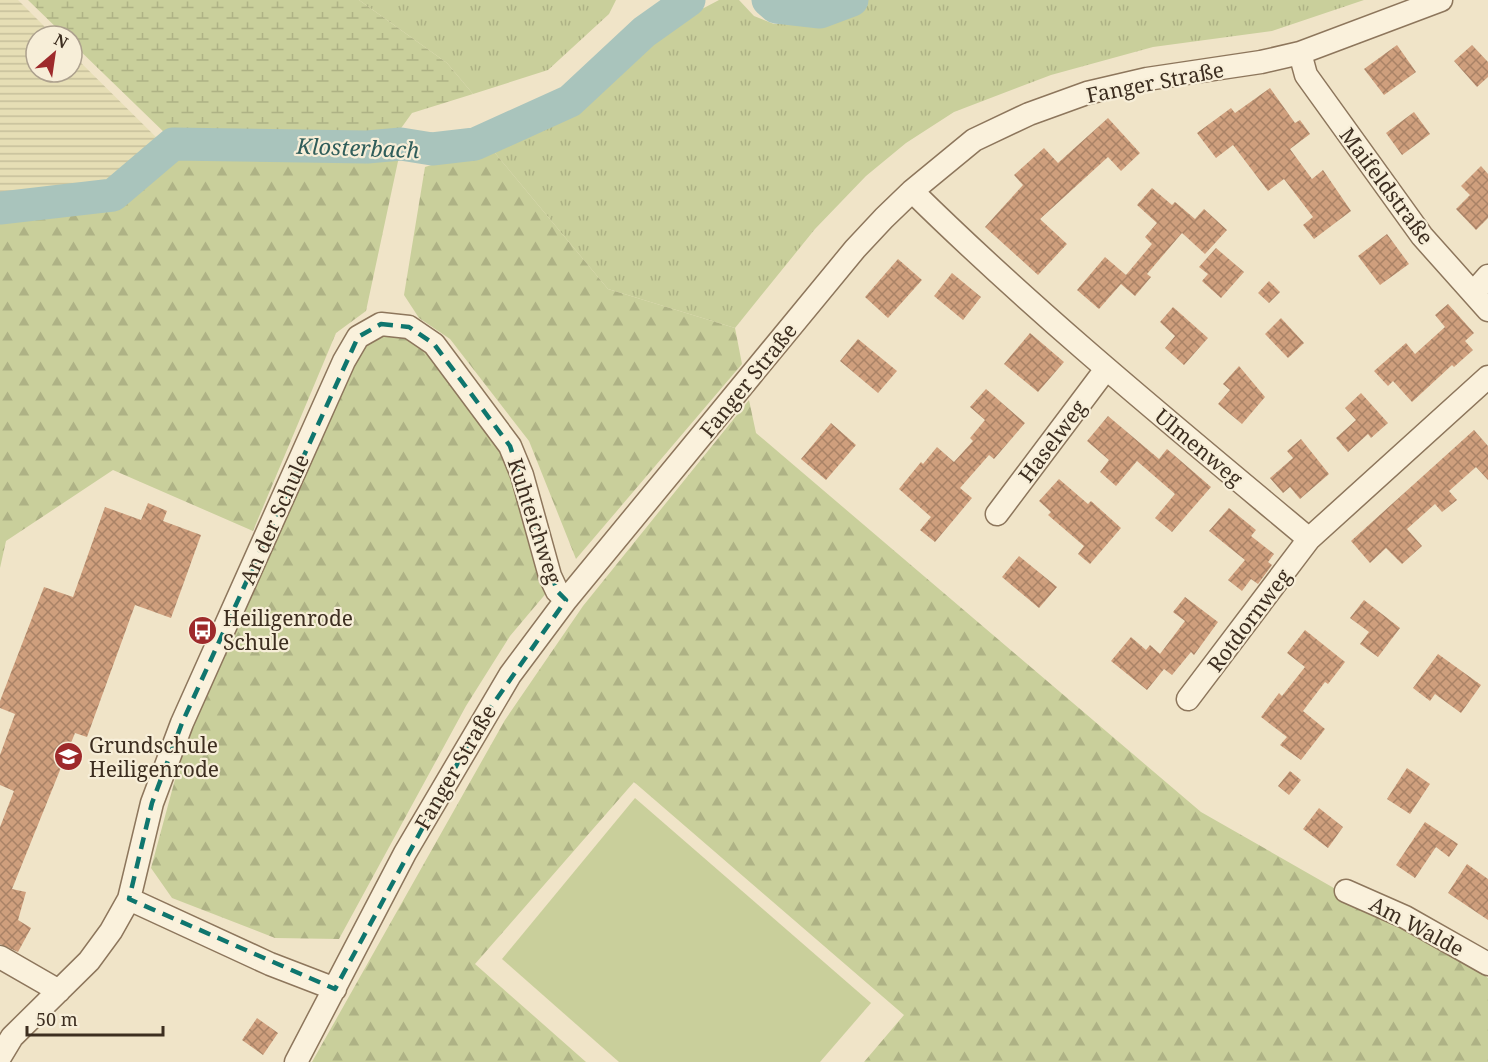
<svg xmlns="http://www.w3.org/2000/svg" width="1488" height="1062" viewBox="0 0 1488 1062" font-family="'Noto Serif',serif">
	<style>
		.farmland { fill: url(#farmland-rules) }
		.grass { fill: url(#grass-tufts) }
		.forest { fill: url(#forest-firs) }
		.wetland { fill: url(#wetland-marsh) }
		.pitch { fill: #c9cf9b }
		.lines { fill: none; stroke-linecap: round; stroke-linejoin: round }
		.river { stroke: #a9c4bc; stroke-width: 33 }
		.building { fill: url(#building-cross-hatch) }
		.street-casing { stroke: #8d765c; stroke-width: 25 }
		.street { stroke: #faf1dc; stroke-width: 22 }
		.marked { fill: none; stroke: #0f766e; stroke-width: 4.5; stroke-dasharray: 12 8; stroke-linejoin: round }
		.labels { text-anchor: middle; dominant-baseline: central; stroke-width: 4.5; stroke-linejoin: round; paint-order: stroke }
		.street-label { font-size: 21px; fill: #3d2e20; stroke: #f7eed8 }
		.poi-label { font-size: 21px; fill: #3d2e20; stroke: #f7eed8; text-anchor: start }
		.water-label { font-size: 22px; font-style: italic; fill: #2f5d5a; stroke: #f7eed8 }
	</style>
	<defs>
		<pattern id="farmland-rules" width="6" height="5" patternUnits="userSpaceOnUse" patternTransform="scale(1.5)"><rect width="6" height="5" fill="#e6deb5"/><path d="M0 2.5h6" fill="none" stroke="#c6bf9b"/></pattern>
		<pattern id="grass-tufts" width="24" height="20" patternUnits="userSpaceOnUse" patternTransform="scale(1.5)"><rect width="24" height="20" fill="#c9cf9b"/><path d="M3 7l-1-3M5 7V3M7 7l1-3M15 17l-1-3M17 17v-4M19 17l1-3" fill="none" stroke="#aeb285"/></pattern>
		<pattern id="forest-firs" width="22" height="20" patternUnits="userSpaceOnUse" patternTransform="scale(1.5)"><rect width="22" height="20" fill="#c9cf9b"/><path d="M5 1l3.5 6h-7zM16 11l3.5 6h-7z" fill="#aeb285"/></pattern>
		<pattern id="wetland-marsh" width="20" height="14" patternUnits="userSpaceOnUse" patternTransform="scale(1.5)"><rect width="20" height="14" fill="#c9cf9b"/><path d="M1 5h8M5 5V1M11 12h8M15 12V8" fill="none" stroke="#aeb285"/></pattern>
		<pattern id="building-cross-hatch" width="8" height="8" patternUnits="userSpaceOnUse" patternTransform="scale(1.5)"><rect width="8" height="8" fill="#cf9f7d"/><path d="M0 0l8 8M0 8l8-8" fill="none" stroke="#a98266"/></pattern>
	</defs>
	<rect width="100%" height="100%" fill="#f0e4c8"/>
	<path class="farmland" d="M0,0h18l36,36h-18v36h36v-18l89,88 -44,45 -42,7 -45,3 -30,5z"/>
	<path class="grass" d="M359,0h257l-7,14 -61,56 -75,24 -26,-31z
		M719,0h20l15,16 20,8h26l33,-4 20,-7 15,-13h496l-92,31 -119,16 -102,28 -97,37 -48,31 -40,33 -51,53 -80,99 -127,-39 -118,-142 91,-46 30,-20 32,-35 25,-19z"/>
	<path class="forest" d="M490,147l118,142 127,39 7,36 -166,195 -47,-118 -79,-102 -31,-21 -15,-23 21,-128z
		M173,148l227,4 -34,159 -30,22 -83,198 -140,-61 -107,71 -6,27v-352l29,-7 89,-11z
		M409,334l16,12 80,107 43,138 -38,45 -44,70 -127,233 -64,-1 -103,-40 -21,-30 32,-118 173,-394 21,-19z
		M749,400l7,33 445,379 278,159 9,7v84h-624l40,-47 -270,-233 -159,182 111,98h-274l193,-342 78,-114z"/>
	<path class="wetland" d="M28,0h331l88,63 26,31 -61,19 -18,25 -225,-1 -97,-94v-7h-7z"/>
	<path class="pitch" d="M635,798l236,205 -51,59h-201l-117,-103z"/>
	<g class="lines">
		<path class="river" d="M768,0l8,7 44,5 32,-12
			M0,208l113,-13 60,-51 194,3 34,-3 31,5 43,-5 95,-43 74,-69 45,-32"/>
	</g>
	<path class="building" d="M1397,45l19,27 -32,23 -20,-26z
		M1472,45l16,17v15l-11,10 -23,-26z
		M1270,88l25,35 5,-3 10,14 -20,15 22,30 11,-9 28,41 -37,28 -11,-14 10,-8 -29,-38 -16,12 -35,-46 -17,13 -19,-25 34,-25 4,5z
		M1414,112l16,22 -28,21 -16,-22z
		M1108,118l32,35 -19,18 -13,-14 -68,62 27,25 -29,31 -53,-48 38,-42 -9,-10 30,-27 14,15z
		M1481,166l7,8v44l-12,12 -20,-21 14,-14 -9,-9z
		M1152,188l20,17 3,-3 20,17 9,-10 23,21 -22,24 -23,-21 -35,41 4,3 -16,19 -14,-12 -22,25 -22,-19 28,-33 21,18 26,-31 -7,-7 12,-14 -20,-18z
		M1387,234l22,30 -29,21 -22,-29z
		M1216,248l28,24 -23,26 -19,-17 6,-7 -9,-7z
		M898,259l24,21 -34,38 -23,-21z
		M952,273l29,24 -18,23 -29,-24z
		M1269,281l11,11 -11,11 -11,-10z
		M1448,304l26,29 -9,8 8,9 -19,17 -2,-2 -40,37 -19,-21 -5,5 -14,-15 32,-28 9,11 30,-27 -10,-12z
		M1173,307l35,31 -24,27 -19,-17 10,-12 -15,-14z
		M1281,318l23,25 -16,15 -23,-24z
		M1030,333l34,29 -26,30 -34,-28z
		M858,339l39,32 -19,22 -38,-32z
		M1239,366l26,31 -23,27 -24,-20 12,-14 -7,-6z
		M986,389l39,34 -31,36 -5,-4 -29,33 12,10 -37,44 -15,-12 11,-13 -32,-28 22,-27 2,2 14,-17 17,15 19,-21 -3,-3 15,-18 -15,-13z
		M1361,393l27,30 -17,15 -3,-4 -20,18 -12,-14 20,-18 -11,-12z
		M1108,416l51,43 8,-10 44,38 -39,45 -17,-14 20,-24 -38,-33 -21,25 -16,-14 9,-12 -22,-19z
		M831,423l25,22 -30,35 -25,-21z
		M1474,430l14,16v34l-12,-13 -27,24 8,9 -15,12 -7,-8 -28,25 15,17 -20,18 -16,-16 -16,15 -19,-22z
		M1301,439l28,35 -29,25 -10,-12 -7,6 -13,-15 23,-20 -6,-7z
		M1059,479l29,25 3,-3 30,27 -31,36 -12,-10 6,-8 -36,-31 3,-3 -12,-11z
		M148,503l19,8 -4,10 38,14 -30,83 -36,-13 -48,132 -12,-4 -63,156 14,3 -8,28 13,8 -13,24 -18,-8v-117l14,-36 -14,-6v-30l15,-41 -15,-6v-7l44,-114 29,10 32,-90 36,13z
		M1229,508l27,22 -5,6 23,18 -6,8 4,3 -14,19 -7,-5 -9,12 -14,-11 17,-20 -36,-29z
		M1019,556l38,31 -18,21 -37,-31z
		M1185,597l33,25 -24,33 -3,-3 -19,23 -8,-6 -17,21 -36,-29 20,-24 15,13 4,-5 10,9 25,-33 -12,-9z
		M1364,600l36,28 -22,29 -18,-13 9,-12 -19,-14z
		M1305,630l40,32 -17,22 -3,-2 -22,29 22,18 -24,31 -21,-15 7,-8 -26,-20 18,-24 3,3 23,-29 -18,-14z
		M1438,654l43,31 -20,28 -26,-19 -5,7 -17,-13z
		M1407,768l23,16 -20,30 -23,-15z
		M1290,771l11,9 -12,15 -11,-9z
		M1319,808l24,19 -15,21 -25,-19z
		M1425,822l33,22 -9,13 -13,-10 -21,31 -19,-13z
		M1467,864l21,15v41l-40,-27z
		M257,1018l21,15 -15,22 -21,-15z"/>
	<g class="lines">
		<defs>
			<path id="street" d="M1300,53l6,22 116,161 66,74
				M912,191c126,124 262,235 397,348l179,-162
				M1473,293l15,-17
				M997,514l109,-145
				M1188,699l121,-160
				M1346,891l59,26 83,47
				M129,899l141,65 65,25
				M0,957l59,34
				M0,1057l12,-20 77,-76 22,-30 18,-32 23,-96 30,-80 162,-362 14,-24 23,-13 28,3 25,17 76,102 12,29 28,101 7,15 9,9
				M296,1062l109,-209 105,-178 56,-75 289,-351 29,-31 28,-27 62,-51 55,-26 58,-21 60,-14 114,-17 39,-9 141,-53"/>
		</defs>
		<use href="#street" class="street-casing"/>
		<use href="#street" class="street"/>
	</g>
	<path class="marked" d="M381,324l28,3 25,17 76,102 47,145 9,9 -87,124 -144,265 -206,-90 23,-96 30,-80 176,-386z"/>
	<defs>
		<symbol id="bus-disc" viewBox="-11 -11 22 22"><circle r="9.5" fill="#9e2a2b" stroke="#f7eed8"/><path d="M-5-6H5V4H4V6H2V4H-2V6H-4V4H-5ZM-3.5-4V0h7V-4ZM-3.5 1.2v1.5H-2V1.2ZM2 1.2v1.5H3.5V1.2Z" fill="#fff"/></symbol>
		<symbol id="school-disc" viewBox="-11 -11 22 22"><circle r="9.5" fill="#9e2a2b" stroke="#f7eed8"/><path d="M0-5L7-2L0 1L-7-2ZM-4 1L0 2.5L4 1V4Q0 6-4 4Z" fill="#fff"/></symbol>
	</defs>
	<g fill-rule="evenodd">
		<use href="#bus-disc" x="186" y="614" width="33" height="33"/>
		<use href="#school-disc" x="52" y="740" width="33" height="33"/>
	</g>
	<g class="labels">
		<g class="street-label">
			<text transform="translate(1155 82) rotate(-11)">Fanger Straße</text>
			<text transform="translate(1387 186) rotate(53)">Maifeldstraße</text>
			<text transform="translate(748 380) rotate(-51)">Fanger Straße</text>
			<text transform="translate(1052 441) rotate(-53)">Haselweg</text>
			<text transform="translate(1199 447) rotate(40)">Ulmenweg</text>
			<text transform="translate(274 519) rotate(-66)">An der Schule</text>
			<text transform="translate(535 521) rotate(72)">Kuhteichweg</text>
			<text transform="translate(1249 620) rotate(-53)">Rotdornweg</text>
			<text transform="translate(455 767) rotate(-60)">Fanger Straße</text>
			<text transform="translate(1417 926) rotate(28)">Am Walde</text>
		</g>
		<g class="poi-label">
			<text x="223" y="618">Heiligenrode<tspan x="223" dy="24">Schule</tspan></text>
			<text x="89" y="745">Grundschule<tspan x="89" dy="24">Heiligenrode</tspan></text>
		</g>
		<g class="water-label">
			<text transform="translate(358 147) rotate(2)">Klosterbach</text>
		</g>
	</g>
	<g transform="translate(54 54) rotate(29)"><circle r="28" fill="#f7eed8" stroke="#ada18e" stroke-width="1.5"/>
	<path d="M0-4.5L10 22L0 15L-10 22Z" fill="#9e2a2b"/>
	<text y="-9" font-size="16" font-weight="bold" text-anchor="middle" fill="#3d2e20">N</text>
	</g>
	<path d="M27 1026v9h136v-9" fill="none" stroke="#3d2e20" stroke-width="3"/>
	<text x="36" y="1026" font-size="18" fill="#3d2e20" stroke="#f7eed8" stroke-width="4.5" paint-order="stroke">50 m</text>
</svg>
